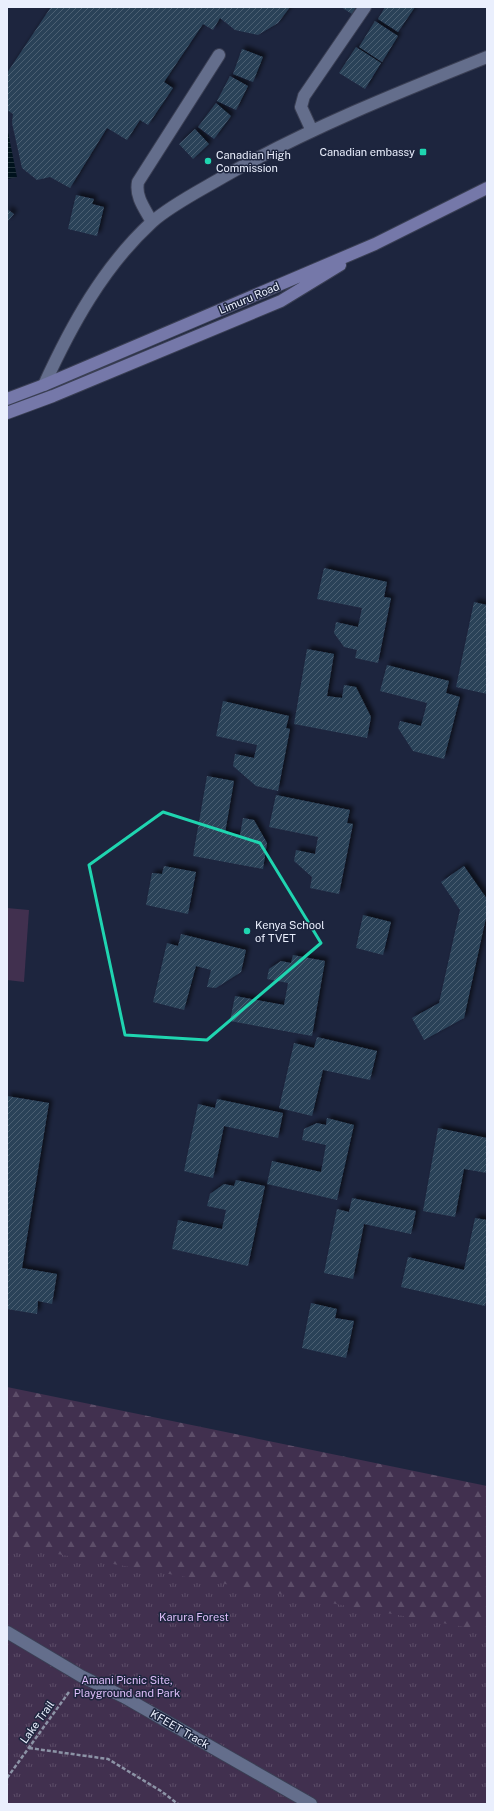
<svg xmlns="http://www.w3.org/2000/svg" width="494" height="1811" viewBox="0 0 494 1811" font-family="'Public Sans',sans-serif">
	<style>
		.forest { fill: url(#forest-firs) }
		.park { fill: url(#park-tufts) }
		.pitch { fill: #41304f }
		.water { fill: url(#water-rules) }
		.building { fill: url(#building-hatch); filter: url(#shadow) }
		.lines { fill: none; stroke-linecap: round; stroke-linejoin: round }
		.service-casing { stroke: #3a3f54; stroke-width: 14 }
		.minor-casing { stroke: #3a3f54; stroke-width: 14 }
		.secondary-casing { stroke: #3a3f54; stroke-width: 14 }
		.path { stroke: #8c93a6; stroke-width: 2.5; stroke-dasharray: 4 2; stroke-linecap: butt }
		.service { stroke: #646e8c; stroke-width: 12 }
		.minor { stroke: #646e8c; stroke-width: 12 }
		.secondary { stroke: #7578a9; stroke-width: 12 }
		.marked { fill: none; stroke: #1fd5b0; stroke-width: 3; stroke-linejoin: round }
		.poi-dot { fill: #1fd5b0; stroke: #1d253e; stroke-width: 1.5 }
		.labels { text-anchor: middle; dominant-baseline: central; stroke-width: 3; stroke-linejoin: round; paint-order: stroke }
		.poi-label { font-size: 11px; fill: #eaeffd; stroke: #1d253e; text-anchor: start }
		.street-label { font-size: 11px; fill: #eaeffd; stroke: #1d253e }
		.park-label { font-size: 11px; fill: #ddbdf9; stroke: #1d253e }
	</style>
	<defs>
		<pattern id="forest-firs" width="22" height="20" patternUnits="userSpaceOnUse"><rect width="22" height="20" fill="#41304f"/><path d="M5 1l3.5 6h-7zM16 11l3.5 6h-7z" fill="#5d4e69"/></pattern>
		<pattern id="park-tufts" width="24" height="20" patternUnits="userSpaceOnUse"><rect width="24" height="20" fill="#41304f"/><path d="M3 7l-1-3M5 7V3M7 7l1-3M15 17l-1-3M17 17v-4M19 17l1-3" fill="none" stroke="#5d4e69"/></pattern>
		<pattern id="water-rules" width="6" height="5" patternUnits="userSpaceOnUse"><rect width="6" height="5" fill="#00121d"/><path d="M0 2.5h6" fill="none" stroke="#25353f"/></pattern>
		<pattern id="building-hatch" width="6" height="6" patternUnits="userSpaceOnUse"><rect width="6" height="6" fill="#2c4259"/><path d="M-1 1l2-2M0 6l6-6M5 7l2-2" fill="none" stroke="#4b5e72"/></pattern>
		<filter id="shadow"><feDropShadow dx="3.5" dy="-3.5" stdDeviation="2" flood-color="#0009"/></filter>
	</defs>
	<rect width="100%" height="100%" fill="#1d253e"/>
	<path class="forest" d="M7,1387l480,99v318h-480z"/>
	<path class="park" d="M7,1545l480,86v173h-480z"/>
	<path class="pitch" d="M7,908l22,2 -5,72 -17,-2z"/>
	<path class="water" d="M7,127l10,50 -10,2z"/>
	<path class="building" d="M51,7h239l-12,16 -20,12 -23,-5 -15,-12 -7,12 -10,-6 -39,58 9,6 -25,37 -8,-5 -13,20 -20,-12 -37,60 -20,-11 -13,3 -15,-12 -10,-45 1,-9 -6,-4v-37z
		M341,7h15l-4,7z
		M385,7h30l-17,25 -20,-13z
		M375,21l23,15 -16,26 -23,-15z
		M356,47l25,16 -16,26 -26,-16z
		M242,49l21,8 -10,25 -20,-8z
		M230,76l18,10 -12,24 -19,-9z
		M216,103l15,13 -17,23 -16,-12z
		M195,129l14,15 -16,15 -14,-15z
		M76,195l18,4 -2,5 12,3 -7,29 -29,-7z
		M7,209l7,5 -7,8z
		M324,568l63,14 -3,15 7,1 -13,65 -23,-5 2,-8 -13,-3 -10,-14 2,-11 22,5 4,-19 -45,-9z
		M474,602l13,3v89l-31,-7z
		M307,649l27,5 -7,42 15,2 2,-13 12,2 15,30 -4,21 -73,-14z
		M387,665l62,16 -3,12 14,4 -16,62 -31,-8 -15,-23 2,-7 21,5 6,-23 -47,-12z
		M223,701l66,15 -3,12 4,1 -12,62 -22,-5 -23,-20 2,-12 19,4 3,-13 -41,-9z
		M207,776l27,5 -9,52 15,2 3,-17 11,2 13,23 -4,26 -70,-13z
		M276,795l74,15 -3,13 6,1 -14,70 -29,-6 2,-11 -18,-16 2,-11 19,4 3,-17 -49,-10z
		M164,866l32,6 -8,42 -42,-9 6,-32 10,1z
		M464,866l23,33v14l-23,105 -40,22 -12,-22 27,-15 21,-93 -19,-28z
		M363,915l28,7 -8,33 -27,-7z
		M181,934l65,16 -5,22 -25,16 -9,-1 4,-17 -15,-4 -12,44 -31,-8 14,-59 11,3z
		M293,955l32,6 -13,75 -82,-15 5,-25 49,9 4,-22 -21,-4 2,-10 12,-8 10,2z
		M317,1037l60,14 -7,29 -47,-10 -11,46 -33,-8 15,-65 20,5z
		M7,1096l42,7 -27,165 35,6 -5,30 -14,-3 -1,13 -30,-5z
		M217,1099l66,14 -5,25 -54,-12 -11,52 -29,-7 14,-67 17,4z
		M327,1118l27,7 -17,75 -70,-16 5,-23 49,11 5,-27 -24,-5 2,-11 13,-6 9,2z
		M438,1128l49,10v35l-23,-4 -9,48 -32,-6z
		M236,1180l29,6 -17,80 -76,-17 6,-29 44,9 4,-19 -19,-4 3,-12 14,-10 10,2z
		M352,1198l64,13 -5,23 -47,-10 -11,55 -29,-6 13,-64 12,3z
		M475,1218l12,2v77l-2,9 -84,-19 7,-30 56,13z
		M311,1303l26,6 -2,9 19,3 -8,37 -44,-10z"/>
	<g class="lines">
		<defs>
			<path id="service" d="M312,131l-11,-24 3,-11 61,-89
				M152,222c-7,-13 -17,-25 -14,-40l81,-127
				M44,385c27,-59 59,-118 108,-163 19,-17 49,-32 71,-45 84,-48 174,-84 264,-120"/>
			<path id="minor" d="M7,1632l74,44 43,21 187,107"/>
			<path id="secondary" d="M7,399l37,-14 331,-141 112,-56
				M7,413l46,-17 228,-95 59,-36"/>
		</defs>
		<use href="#service" class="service-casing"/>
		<use href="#minor" class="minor-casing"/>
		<use href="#secondary" class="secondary-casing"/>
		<path class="path" d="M29,1748l79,11 53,32 17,13
			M7,1778l62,-86"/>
		<use href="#service" class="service"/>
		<use href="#minor" class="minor"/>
		<use href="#secondary" class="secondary"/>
	</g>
	<path class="marked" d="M163,812l97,31 61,100 -114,97 -82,-5 -36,-170z"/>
	<g class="poi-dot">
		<rect x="419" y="148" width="8" height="8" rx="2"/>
		<circle cx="208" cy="161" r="4"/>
		<circle cx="247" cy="931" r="4"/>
	</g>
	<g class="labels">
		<g class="poi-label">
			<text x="415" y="152" text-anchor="end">Canadian embassy</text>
			<text x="216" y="155">Canadian High<tspan x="216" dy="13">Commission</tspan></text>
			<text x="255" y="925">Kenya School<tspan x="255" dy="13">of TVET</tspan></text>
		</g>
		<g class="street-label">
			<text transform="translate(249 298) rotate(-23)">Limuru Road</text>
			<text transform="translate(37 1722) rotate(-54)">Lake Trail</text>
			<text transform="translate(180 1729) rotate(30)">KFEET Track</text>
		</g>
		<g class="park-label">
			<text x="194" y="1617">Karura Forest</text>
			<text x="127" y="1680">Amani Picnic Site,<tspan x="127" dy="13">Playground and Park</tspan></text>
		</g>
	</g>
	<rect width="494" height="1811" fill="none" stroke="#eaeffd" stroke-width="16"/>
</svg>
